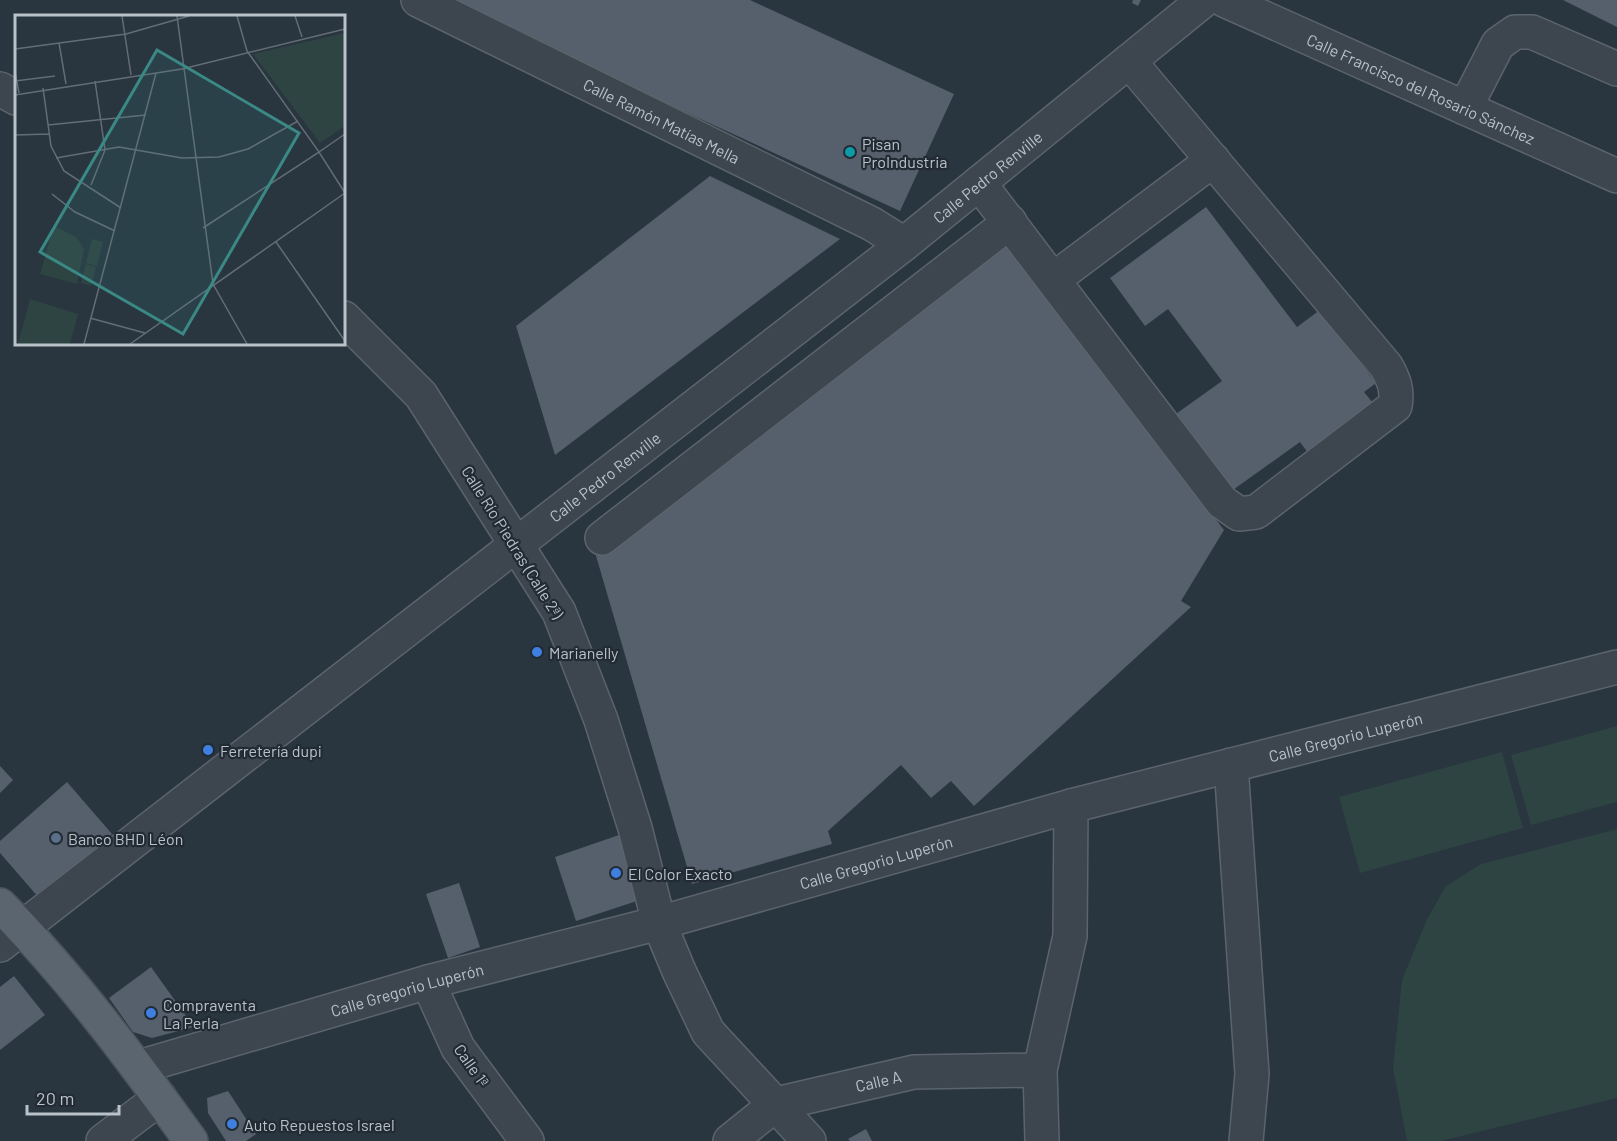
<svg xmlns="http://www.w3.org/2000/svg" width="1617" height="1141" viewBox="0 0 1617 1141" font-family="Barlow,sans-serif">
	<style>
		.green { fill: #2e4442 }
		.building { fill: #55606c }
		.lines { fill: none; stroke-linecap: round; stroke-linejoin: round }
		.minor-casing { stroke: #5b646c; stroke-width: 36 }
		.major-casing { stroke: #49525b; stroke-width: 36 }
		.minor { stroke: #3d464f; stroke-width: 33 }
		.major { stroke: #5b656f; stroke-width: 33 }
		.culture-dot { fill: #0f9aa8; stroke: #222b34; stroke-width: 2 }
		.shop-dot { fill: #3f7fe0; stroke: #222b34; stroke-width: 2 }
		.service-dot { fill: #5c6f8a; stroke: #222b34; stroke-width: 2 }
		.labels { text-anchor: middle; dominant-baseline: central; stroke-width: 4.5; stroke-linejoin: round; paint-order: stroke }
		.street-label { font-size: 16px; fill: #b9c1c9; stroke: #222b34 }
		.poi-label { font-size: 16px; fill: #b9c1c9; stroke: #222b34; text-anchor: start }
		.inset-road { fill: none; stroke: #636d76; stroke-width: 1.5 }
		.view { fill: #3a8985; fill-opacity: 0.15; stroke: #3a8985; stroke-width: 3 }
		.inset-edge { fill: none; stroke: #b9c1c9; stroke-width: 3 }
	</style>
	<rect width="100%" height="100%" fill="#29353f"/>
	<path class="green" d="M1617,726v76l-86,23 -20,-70z
		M1502,752l21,76 -163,45 -21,-76z
		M1617,829v269l-176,43h-34l-14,-73 9,-88 25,-61 19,-33 35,-22z"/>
	<path class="building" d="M442,0h308l204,94 -54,117z
		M1133,0h8l-3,6 -6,-3z
		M1563,0h54v27z
		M710,176l130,63 -285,216 -39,-129z
		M1206,207l91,120 23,-17 56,73 -12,9 13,16 -66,49 -11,-15 -70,50 -57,-76 49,-35 -54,-72 -23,17 -35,-48z
		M1001,238l223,292 -43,71 10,6 -217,199 -23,-25 -20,17 -30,-33 -73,66 4,13 -140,40 -98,-335z
		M0,766l13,14 -13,13z
		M67,782l45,52 -73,64 -39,-45v-12z
		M622,834l21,65 -67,22 -21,-64z
		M459,883l21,64 -32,11 -22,-64z
		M151,967l43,60 -42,11 -19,-6 -24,-34z
		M14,976l31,39 -45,35v-63z
		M228,1091l28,43 -10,7h-20l-18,-28 -1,-15z
		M866,1129l6,12h-22l-2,-2z"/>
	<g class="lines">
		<defs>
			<g id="minor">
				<path id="s1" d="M418,0l454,224 32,20"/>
				<path id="s2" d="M1224,0l393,176"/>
				<path d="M0,89l16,9"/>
				<path d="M1465,108l33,-64 17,-12h17l85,37"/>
				<path d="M979,183l243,319 17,12 17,-2 139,-106c3,-16 -1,-26 -9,-40l-257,-305"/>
				<path d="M1054,279l159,-119"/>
				<path d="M344,318l77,77 138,217 42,108 34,108 24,95 20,48 29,61 101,109"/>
				<path d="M602,538l408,-316"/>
				<path d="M1231,765l21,309 -6,67"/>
				<path id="s3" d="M0,945l904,-701 300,-244"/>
				<path d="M428,982l30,66 69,93"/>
				<path id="s4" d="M139,1067l289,-85 231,-59 412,-117 546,-139"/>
				<path d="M103,1141l57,-43"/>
				<path id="s5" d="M730,1141l46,-37 138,-32 126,-2"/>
				<path d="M1042,1141l-2,-71 30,-134 1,-130"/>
			</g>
			<path id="major" d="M0,905c71,72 132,154 191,236"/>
		</defs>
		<use href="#minor" class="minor-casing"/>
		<use href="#major" class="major-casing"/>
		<use href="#minor" class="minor"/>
		<use href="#major" class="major"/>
	</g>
	<circle class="culture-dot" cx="850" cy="152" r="6"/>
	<g class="shop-dot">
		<circle cx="537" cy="652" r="6"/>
		<circle cx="208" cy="750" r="6"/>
		<circle cx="616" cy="873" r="6"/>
		<circle cx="151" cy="1013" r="6"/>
		<circle cx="232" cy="1124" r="6"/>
	</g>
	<circle class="service-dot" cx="56" cy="838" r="6"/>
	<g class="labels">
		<g class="street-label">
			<text stroke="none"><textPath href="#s2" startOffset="216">Calle Francisco del Rosario Sánchez</textPath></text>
			<text stroke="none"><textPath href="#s1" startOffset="272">Calle Ramón Matías Mella</textPath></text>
			<text stroke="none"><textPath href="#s3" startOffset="1251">Calle Pedro Renville</textPath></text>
			<text stroke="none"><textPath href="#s3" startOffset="765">Calle Pedro Renville</textPath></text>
			<text transform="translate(513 542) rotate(58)">Calle Río Piedras (Calle 2ª)</text>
			<text stroke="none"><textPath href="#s4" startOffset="1251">Calle Gregorio Luperón</textPath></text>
			<text stroke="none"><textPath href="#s4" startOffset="765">Calle Gregorio Luperón</textPath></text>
			<text stroke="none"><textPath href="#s4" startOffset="279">Calle Gregorio Luperón</textPath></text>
			<text transform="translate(472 1065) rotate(55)">Calle 1ª</text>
			<text stroke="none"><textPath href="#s5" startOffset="164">Calle A</textPath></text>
		</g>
		<g class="poi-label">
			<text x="862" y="143">Pisan<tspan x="862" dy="18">ProIndustria</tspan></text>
			<text x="549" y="652">Marianelly</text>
			<text x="220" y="750">Ferretería dupi</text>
			<text x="68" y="838">Banco BHD Léon</text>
			<text x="628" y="873">El Color Exacto</text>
			<text x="163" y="1004">Compraventa<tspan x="163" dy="18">La Perla</tspan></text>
			<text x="244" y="1124">Auto Repuestos Israel</text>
		</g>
	</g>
	<g transform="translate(15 15)">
		<rect width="330" height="330" fill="#29353f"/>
		<path d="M330,18v93l-25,17 -67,-89zM39,211l22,11 8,12 -7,35 -37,-10zM77,224l11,3 -6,24 -11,-3zM71,249l10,3 -5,19 -10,-3zM15,284l48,15 -8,30h-52z" fill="#2e4442"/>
		<path class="inset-road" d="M107,1l9,59M162,1l36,268 34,60M222,1l10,35M280,1l7,21M44,28l7,41M0,34l111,-15 63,-18M232,36l72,101 26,-18M0,57l4,21M0,66l40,-5M28,73l8,58 13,25 57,37M0,80l167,-26 163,-40M33,110l98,-10M0,120l34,-1M41,143l63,-11 63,11 37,-1 29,-8 50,-28M76,170l14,-35 -10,-69M37,179l23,18 40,19M188,213l116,-76 26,41M261,227l69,99M75,303l55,15M69,329l72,-271M115,329l215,-151"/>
		<path class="view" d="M142,35l142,83 -116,201 -143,-82z"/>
		<rect width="330" height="330" class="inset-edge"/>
	</g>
	<path d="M27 1105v9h92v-9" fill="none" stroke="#b9c1c9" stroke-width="3"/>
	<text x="36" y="1105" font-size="18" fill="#b9c1c9" stroke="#222b34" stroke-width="4.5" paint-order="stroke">20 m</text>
</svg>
